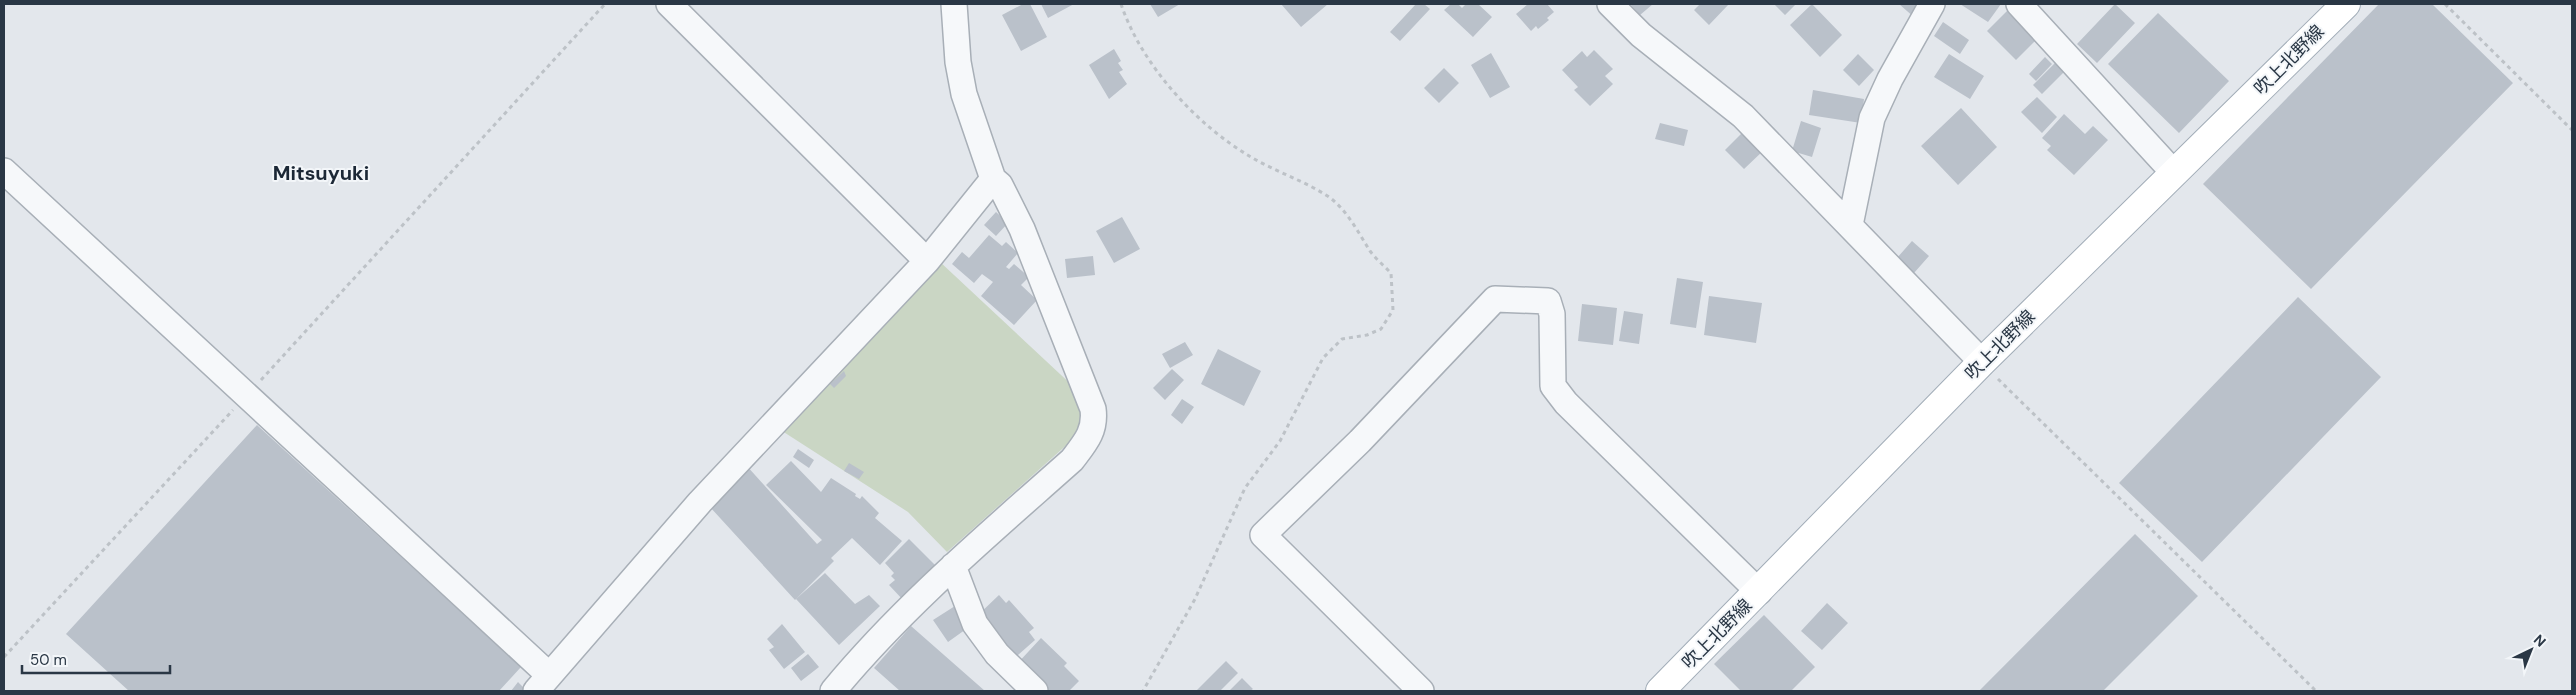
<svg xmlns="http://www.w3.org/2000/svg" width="2576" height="695" viewBox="0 0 2576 695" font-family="'DM Sans','Noto Sans JP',sans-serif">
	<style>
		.green { fill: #cad6c4 }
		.building { fill: #bac1ca }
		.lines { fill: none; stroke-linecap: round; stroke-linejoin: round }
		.minor-casing { stroke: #a8afb7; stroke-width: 28 }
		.major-casing { stroke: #a2adb8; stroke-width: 30 }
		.path { stroke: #bdc2c7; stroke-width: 3; stroke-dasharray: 4 4; stroke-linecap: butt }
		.minor { stroke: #f6f8fa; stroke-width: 25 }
		.major { stroke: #fff; stroke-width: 28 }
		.labels { text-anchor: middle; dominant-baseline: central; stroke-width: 4; stroke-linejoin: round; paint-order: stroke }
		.street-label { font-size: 18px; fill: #2a3745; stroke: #f3f6f9 }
		.quarter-label { font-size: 20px; font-weight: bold; fill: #1c2836; stroke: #f3f6f9 }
	</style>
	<rect width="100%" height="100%" fill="#e3e7ec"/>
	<path class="green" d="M939,261l136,127c9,25 14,30 -4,53l-124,111 -39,-40 -129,-83z"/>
	<path class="building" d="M1023,4h7l17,33 -26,14 -19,-36z
		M1041,4h33l-26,14z
		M1150,4h30l-22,13z
		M1281,4h47l-27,23z
		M1416,4h8l6,5 -30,32 -10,-9z
		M1451,4h7l4,4 4,-4h12l14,13 -19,20 -29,-27z
		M1528,4h19l7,8 -7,6 2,2 -11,9 -2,-3 -5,5 -15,-17z
		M1630,4h23l-13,11z
		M1700,4h29l-20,21 -15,-15z
		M1774,4h22l-11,11z
		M1812,4l30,31 -22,22 -30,-32z
		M1899,4h29l-13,14z
		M1960,4h41l-13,18z
		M2115,4l20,19 -38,40 -20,-19z
		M2379,4h53l81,79 -202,206 -108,-105z
		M2011,7l29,29 -24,24 -29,-29z
		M2158,13l71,68 -50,52 -71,-69z
		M1943,22l26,18 -9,14 -26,-18z
		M1114,49l7,12 -3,2 5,7 -4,2 8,12 -18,15 -20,-34z
		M1594,50l19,19 -8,7 8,8 -23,22 -16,-16 4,-3 -16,-17 20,-19 5,6z
		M1491,53l19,34 -20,11 -19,-33z
		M1858,54l16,16 -15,16 -16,-16z
		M1949,54l35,22 -14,23 -36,-22z
		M2045,57l7,7 -16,17 -7,-7z
		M2058,60l9,9 -25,25 -9,-9z
		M1444,68l15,15 -20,20 -15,-15z
		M1813,90l51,9 -3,24 -52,-8z
		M2037,97l20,20 -15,16 -21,-21z
		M1961,108l36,39 -39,38 -37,-39z
		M2064,114l21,20 8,-8 15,14 -34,35 -27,-25 4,-4 -9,-8z
		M1801,121l20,7 -9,29 -20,-6z
		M1660,123l28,7 -4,16 -29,-7z
		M1745,130l19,20 -20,19 -19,-19z
		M996,212l12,11 -12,13 -12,-11z
		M1122,217l18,32 -26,14 -18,-32z
		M989,235l13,11 4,-4 12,11 -12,14 3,2 5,-5 15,13 -8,8 16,15 -23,25 -33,-29 12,-14 -11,-8 -8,9 -22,-19 10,-12 7,6z
		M1912,241l17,15 -15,17 -17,-15z
		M1093,256l2,19 -28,3 -2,-19z
		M1677,278l26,4 -7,46 -26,-4z
		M1709,296l53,7 -6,40 -52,-8z
		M2298,297l83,80 -179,185 -83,-79z
		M1582,304l35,4 -4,37 -35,-4z
		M1624,311l19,3 -4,30 -20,-3z
		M1185,342l8,13 -23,13 -8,-14z
		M1218,349l43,22 -17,35 -43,-22z
		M1172,369l12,11 -19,20 -12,-12z
		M844,371l2,5 -12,12 -4,-4z
		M1182,399l12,8 -12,17 -11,-9z
		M257,425l264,242 -22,24h-370l-63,-57z
		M798,449l16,11 -5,8 -16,-11z
		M791,461l30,31 10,-14 25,16 -1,2 5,3 2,-3 17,17 -4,5 27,23 -22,24 -28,-27 -21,20 3,3 -39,39 -85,-93 36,-42 71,79 5,-4 -56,-55z
		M849,463l15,9 -5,7 -15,-8z
		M2135,534l63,62 -95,95h-124z
		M909,539l29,29 -34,33 -15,-16 6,-5 -4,-4 3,-3 -9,-10z
		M825,573l30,31 14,-9 11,11 -41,39 -43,-46z
		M999,595l7,8 3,-3 25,28 -5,4 6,8 -24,21 -34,-45z
		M1827,603l21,20 -26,27 -21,-19z
		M955,606l14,21 -21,15 -15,-22z
		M1764,615l51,52 -24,24h-50l-27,-27z
		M782,624l23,28 -21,17 -15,-19 5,-3 -7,-8z
		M911,626l74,65h-85l-26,-23z
		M1041,638l26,25 -3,3 15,15 -10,10h-27l-27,-25z
		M808,654l11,13 -18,14 -10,-13z
		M1226,661l12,12 -18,18h-24z
		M1242,678l11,11 -3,2h-21z
		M518,682l6,6 -3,3h-10z"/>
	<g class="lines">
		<defs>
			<path id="minor" d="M669,4l258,257
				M1610,4l31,31 102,81 239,246
				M2019,4l155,169
				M4,171l545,504
				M1850,225l22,-107 18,-39 42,-75
				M953,566l22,58 22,30 38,37
				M536,691l164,-189 227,-241 66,-82
				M833,691c70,-85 157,-158 239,-231 13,-17 24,-29 21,-51l-71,-180 -22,-44 -7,-6 -29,-85 -6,-32 -4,-58
				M1421,691l-158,-156 97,-94 135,-142 53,2 4,13 1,72 13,17 193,189"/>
			<path id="major" d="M1660,691l322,-329 364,-358"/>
		</defs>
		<use href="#minor" class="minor-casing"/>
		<use href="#major" class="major-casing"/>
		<path class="path" d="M1121,4c20,60 75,121 130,153 25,15 54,24 78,40 18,13 29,35 41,54 6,8 14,15 21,22l2,37 -12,19 -14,6 -25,4 -19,19 -43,83 -35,47 -50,111 -52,92
			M2445,4l127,126
			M1998,379l318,312
			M261,380l344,-376
			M4,657l229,-247"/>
		<use href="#minor" class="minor"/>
		<use href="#major" class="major"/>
	</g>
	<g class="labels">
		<g class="street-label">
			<text transform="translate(2289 60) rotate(-45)">吹上北野線</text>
			<text transform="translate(2000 345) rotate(-45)">吹上北野線</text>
			<text transform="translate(1717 634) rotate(-45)">吹上北野線</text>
		</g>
		<g class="quarter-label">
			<text x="321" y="173">Mitsuyuki</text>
		</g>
	</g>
	<rect width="2576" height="695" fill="none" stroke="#2a3745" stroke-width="10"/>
	<g transform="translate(2531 650) rotate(43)" stroke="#f3f6f9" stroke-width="4" paint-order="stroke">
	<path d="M0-4L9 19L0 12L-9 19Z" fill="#2a3745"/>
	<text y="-8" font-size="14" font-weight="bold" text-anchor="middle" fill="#2a3745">N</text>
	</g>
	<path d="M22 665v8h148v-8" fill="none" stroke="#2a3745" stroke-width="2.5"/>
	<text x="30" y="665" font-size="15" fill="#2a3745" stroke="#f3f6f9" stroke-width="4" paint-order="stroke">50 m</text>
</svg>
